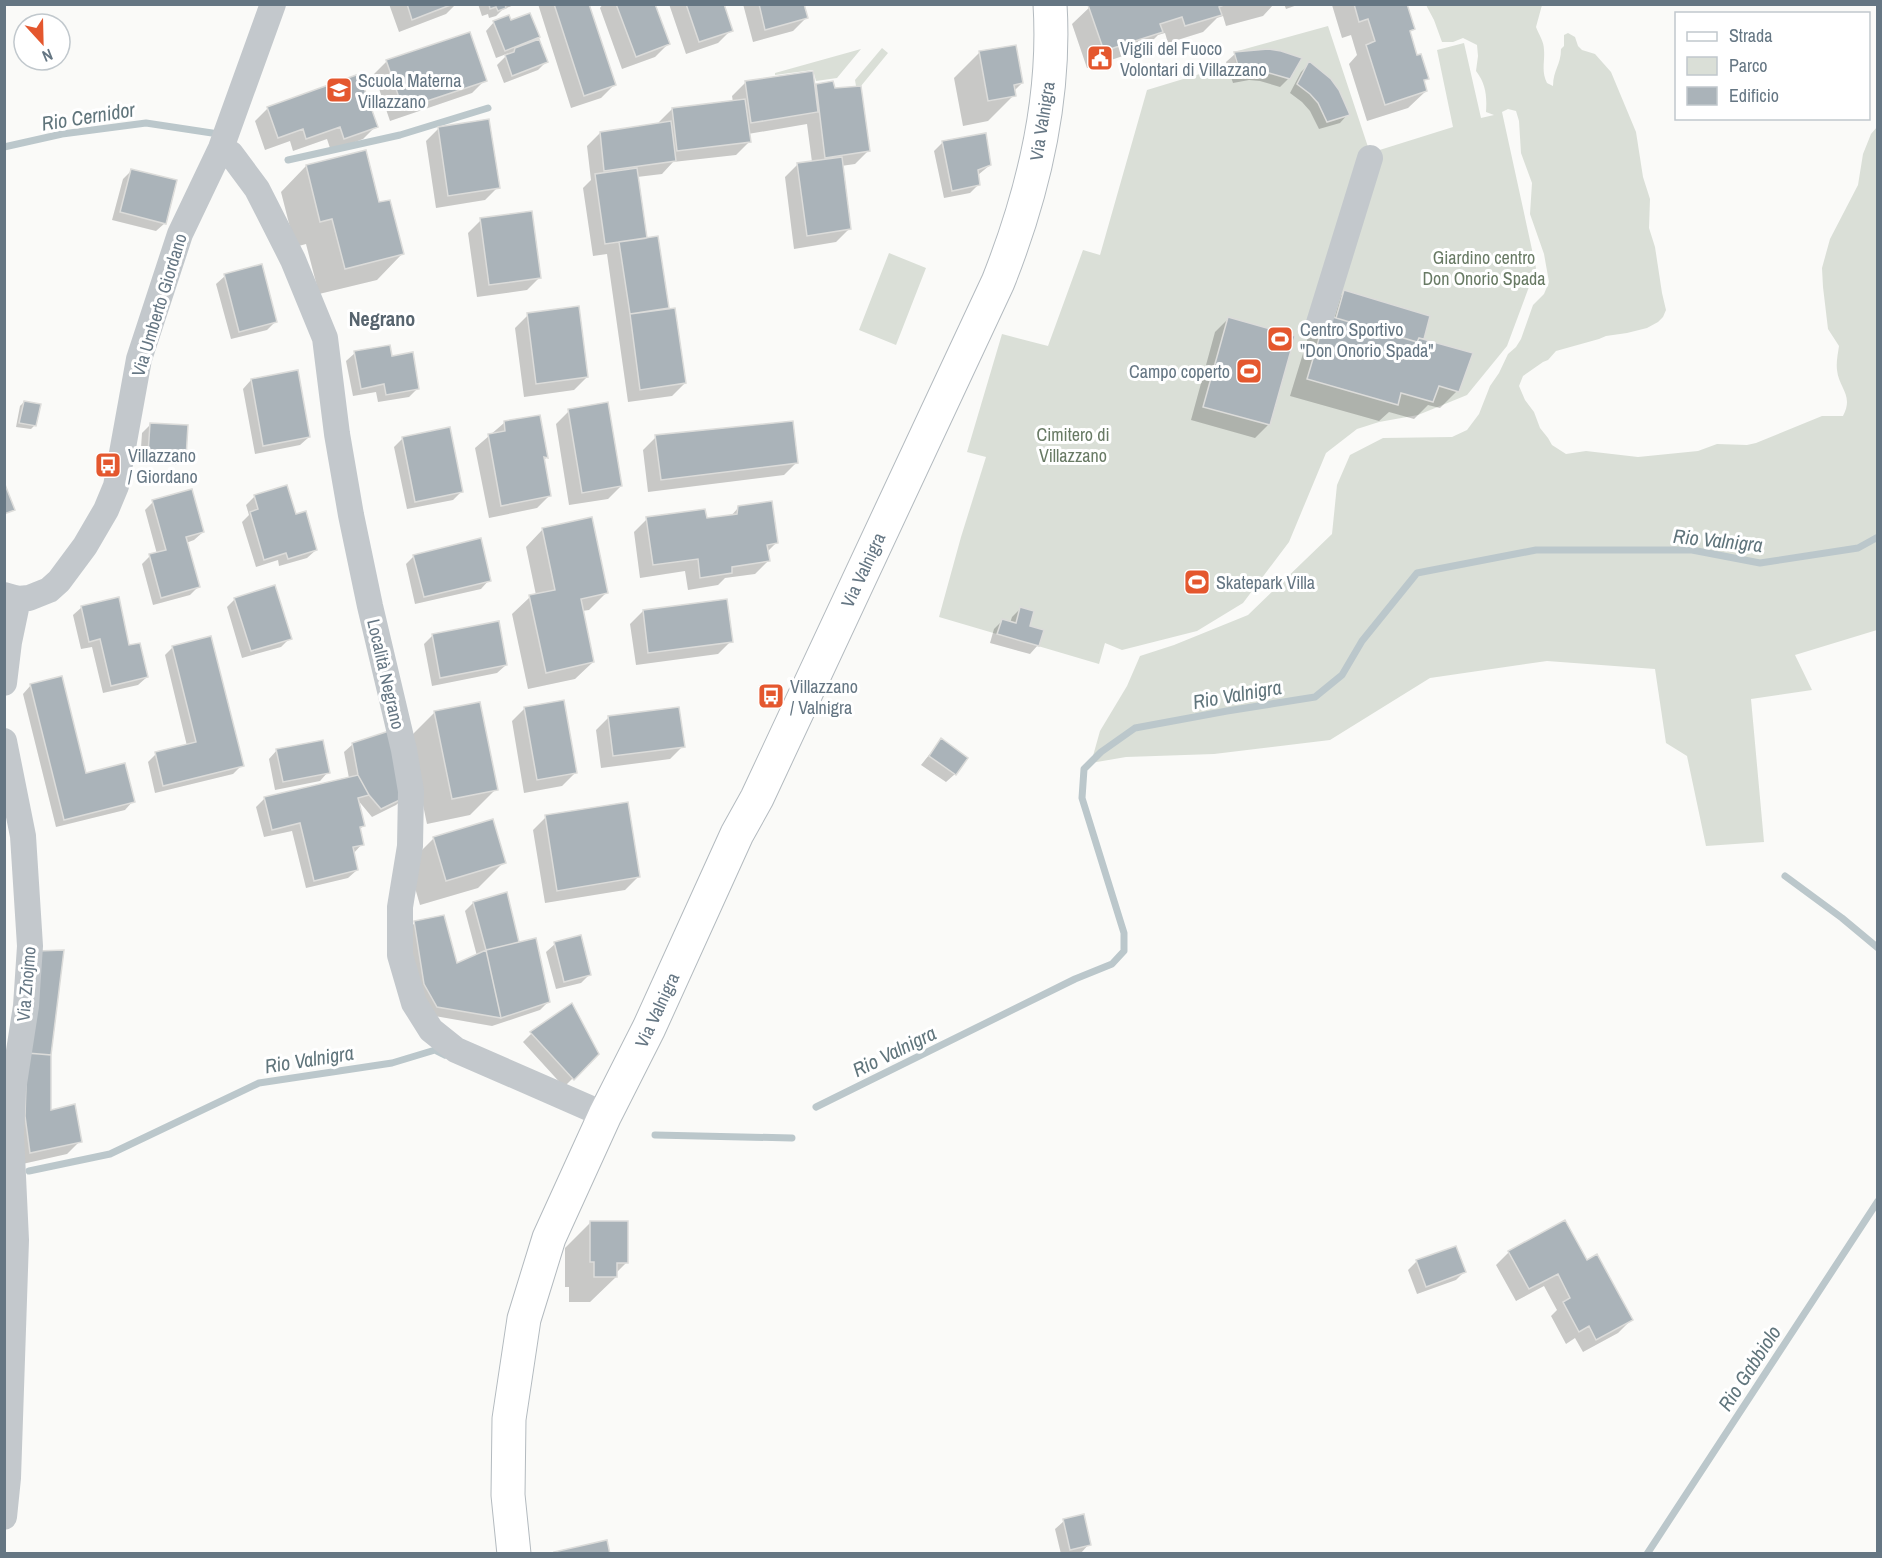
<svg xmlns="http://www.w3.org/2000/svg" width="1882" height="1558" viewBox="0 0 1882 1558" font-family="'Archivo Narrow',sans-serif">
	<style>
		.green { fill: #dadfd7 }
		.shadow { fill: #0003 }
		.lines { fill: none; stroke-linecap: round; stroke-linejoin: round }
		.stream { stroke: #bbc7cb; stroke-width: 7 }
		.building { fill: #aab3b9; stroke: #dcdcda; stroke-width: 1.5 }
		.secondary-casing { stroke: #b3babf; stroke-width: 35 }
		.street { stroke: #c3c8cc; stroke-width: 26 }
		.secondary { stroke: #fff; stroke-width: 33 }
		.labels { text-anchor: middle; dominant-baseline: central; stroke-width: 6; stroke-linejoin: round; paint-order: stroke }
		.poi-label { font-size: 18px; fill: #657683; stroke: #fff; text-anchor: start }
		.street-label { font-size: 18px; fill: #657683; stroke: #fff }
		.park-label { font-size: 18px; fill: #687a64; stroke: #fff }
		.water-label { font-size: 20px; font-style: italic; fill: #60757c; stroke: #fff }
		.neighbourhood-label { font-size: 20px; font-weight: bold; fill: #57646e; stroke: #fff }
	</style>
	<rect width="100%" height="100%" fill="#fafaf8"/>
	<path class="green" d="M1426,5h116l-6,22c3,8 8,14 8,23 1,12 -3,21 3,33l6,3c0,-16 8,-21 8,-37l3,-3v-11l4,-2 7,4 3,9 4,4 13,4 16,18 25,60 7,45 7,22 -1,29 6,19 7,46 4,17 -3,7 -5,5 -11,6 -20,5 -21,3 -7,3 -43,12 -8,9 -5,2 -20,14 -4,10 6,14 9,12 6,16 8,10 4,7 14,9 20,-3 52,6 60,-6 19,-7 30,1 9,-2 66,-27h21c11,-21 -4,-27 -6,-46 -1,-8 1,-17 2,-24l-11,-17 -5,-42 -1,-19 8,-29 28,-54 5,-31 8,-20 6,-7v503l-82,25 17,35 -61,9 13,143 -58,4 -19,-90 -21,-13 -11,-74 -108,-8 -117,17 -100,62 -116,14 -88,3 -35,6 9,-32 27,-45 13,-30 34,-11 74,-30 84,-81 5,-49 13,-30 33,-17 69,-1 15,-7 12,-16 11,-28 9,-13 9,-19 8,-7 5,-8 12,-34 11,-11 5,-12 -5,-28 -14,-40 2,-31 -11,-30 -2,-32 -3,-10 -8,-2 -6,3 34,156 -29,78 -40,49 -49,20 -39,7 -22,7 -31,24 -37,89 -46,61 -46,28 -75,19 -17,-7 -6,21 -160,-47 22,-80 25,-80 -19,-5 35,-118 46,12 35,-96 17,5 47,-165 89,-27 -2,-11 94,-26 42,127 83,-26 -16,-77 27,-7 17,75 13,-3 -8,-3c1,-16 0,-28 -10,-41l2,-15 -1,-11 -14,-7 -10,4h-11l-8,-22z
		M882,48l6,5 -27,33h-5l-1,-6z
		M861,49l-24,29 -21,3 -3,-11 -38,5v-2z
		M889,253l37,15 -30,77 -37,-15z"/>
	<path class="shadow" d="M389,4h67l-10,10 -47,18z
		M478,4h38l-14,6 -6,6 -7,2 -1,-4 -6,2z
		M538,4h50l26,81 -13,13 -30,10z
		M603,4h50l15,40 -13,13 -33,12 -22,-61z
		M669,4h53l9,26 -13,13 -32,11z
		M743,4h60l3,14 -13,13 -40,11z
		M1093,4h181l-11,12 -37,10 -3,-10 -6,2 -14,14 -35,11 -3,-10 -7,2 -14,14 -57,19 -15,-44z
		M1284,4h16l-14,5z
		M1400,4l13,25 -4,4 7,24 11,21 -4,4 3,9 -18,17 -41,13 -18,-57 8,-9 -6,-20 -9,3 -10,-33z
		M529,15l17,47 -8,8 -34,13 -7,-18 12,-12 -13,5 -10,-27 8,-9h16z
		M979,53l43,30 -8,8v4l-26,26 -25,5 -9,-48z
		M1235,54l54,24 -9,9 -20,-6 -11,-1 -16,3 -7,-21z
		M387,61l98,19 -13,13 -82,28 -16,-47z
		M1309,64l39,50 -8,9 -21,6 -9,-18 -8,-9 -12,-9 11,-21z
		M745,83l68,2 19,-2 36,68 -13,13 -14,2 8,63 -13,13 -42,7 -9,-72 13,-13 14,-2 -5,-38 -59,10 1,8 -13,13 -63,7 -11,12 -25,3 9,63 11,-2 11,72 17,73 -13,13 -44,6 -21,-148 -14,2 -10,-68 8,-8 -4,-34 13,-13 60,-8 -1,-3 13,-13 61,-7 -1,-6z
		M268,108l108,18 -13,13 -32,12 -4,-12 -34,12 -3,-10 -25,9 -10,-29z
		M439,128l59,59 -13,13 -49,8 -10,-67z
		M943,142l47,23 -12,10 1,9 -9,9 -26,5 -10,-47z
		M306,166l72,38 24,50 -25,26 -58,14 -13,-50 -11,3 -14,-55z
		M132,170l33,53 -9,8 -44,-11 11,-41z
		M481,220l59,57 -13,13 -50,7 -9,-64z
		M225,276l51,45 -9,9 -36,9 -15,-55z
		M1345,292l83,25 -6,22v-2l-10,-3 45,57 -17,17 -12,-3 -14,14 -25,-7 -10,9 -89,-25 19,-62 18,-17 7,2 7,-23z
		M528,315l59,62 -13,13 -50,7 -9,-69z
		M1228,319l65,18 -25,88 -13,13 -64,-18 24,-88z
		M355,353l36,4 27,31 -9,9 -31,5 -2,-10 -23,4 -7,-35z
		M251,380l58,57 -9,8 -45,9 -12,-65z
		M24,402l11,23 -4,4 -15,-2 4,-21z
		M569,411l52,75 -13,13 -39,6 -13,-81z
		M504,423l43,34 -4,4 7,34 -13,13 -48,10 -14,-70z
		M150,425l35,32 -9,8 -36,-2 2,-30z
		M656,437l141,25 -13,13 -136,17 -5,-42z
		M403,438l59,53 -9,9 -46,9 -13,-62z
		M255,496l40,20 21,34 -9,8 -28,8 -1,-6 -22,7 -14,-45 7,-7 -3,-10z
		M153,502l50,30 -9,8 -8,3 12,44 -8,8 -37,10 -11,-41 8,-8 7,-2 -12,-44z
		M739,507l37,36 -9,9 1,9 -13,13 -30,4 -7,7 -30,5 -3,-19 -45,7 -6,-46 13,-13 58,1 25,-3z
		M543,529l64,63 -18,18 -7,1 11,51 -18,17 -47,10 -16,-75 18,-17 6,-2 -10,-48z
		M414,556l75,24 -8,9 -66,15 -9,-40z
		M235,599l55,39 -9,9 -39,11 -15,-51z
		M82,607l46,40 19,30 -9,8 -35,8 -11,-46 -11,2 -8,-34z
		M1020,609l8,18 10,18 -8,9 -40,-11 4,-14 8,-8 8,2 2,-6z
		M643,611l88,30 -13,13 -82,11 -6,-41z
		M433,635l73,30 -9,8 -65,13 -8,-42z
		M173,647l69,118 -9,9 -78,19 -7,-31 8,-8 31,-8 -22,-91z
		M31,685l54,90 48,26 -8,9 -69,17 -33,-133z
		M525,708l50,65 -13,13 -38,7 -12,-72z
		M435,712l61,77 -26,26 -43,9 -18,-86z
		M609,717l74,29 -13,13 -69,9 -5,-38z
		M941,740l14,34 -9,8 -25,-17z
		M353,744l52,53 -9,8 -24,12 -15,-18 7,26 -5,5 3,14 -9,10 4,16 -9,8 -42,10 -14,-57 -28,6 -8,-30 9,-9 84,-20 -5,-26z
		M277,750l51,22 -8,9 -45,9 -6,-31z
		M546,817l92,60 -13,13 -80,13 -12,-73z
		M434,838l70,24 -26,26 -58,17 -12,-41z
		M506,894l12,50 31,57 -9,9 -48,16 -63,-11 -23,-84 9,-8 41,42 21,-9 -12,-45 8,-8z
		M555,944l35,30 -9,9 -25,6 -10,-37z
		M572,1005l25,49 -33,33 -41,-45 8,-8z
		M50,1055l-1,57 31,29 -13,13 -49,11 -3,-97z
		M591,1222l36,40 -11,11v4l-26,25h-21v-15h-4v-39z
		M1509,1252l77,10 45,58 -13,13 -35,19 -8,-14 -9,6 -15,-28 6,-6 -13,-24 -28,15 -20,-36z
		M1417,1261l47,11 -8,8 -39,14 -9,-24z
		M1064,1521l25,23 -8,9 -20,1 -6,-25z"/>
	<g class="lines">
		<path class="stream" d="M4,147l58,-13 84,-11 66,10
			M288,160l112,-25 88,-27
			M1785,876l57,42 36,30
			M816,1107l259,-128 37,-15 12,-13v-18l-42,-135 2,-29 17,-17 34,-24 92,-17 88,-14 27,-22 20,-34 55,-68 119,-23h156l68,13 98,-15 20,-11
			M655,1135l137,3
			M29,1171l81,-17 149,-71 133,-20 43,-13 10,5
			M1647,1554l231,-353"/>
	</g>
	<path class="building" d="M407,4h46l-41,16z
		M489,4h16l1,4 -8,3 -2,-4 -6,2z
		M554,4h35l27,81 -32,11z
		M616,4h39l15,40 -34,13z
		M686,4h38l9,27 -34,11z
		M759,4h45l4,14 -43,12z
		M1091,4h135l-7,3 3,8 -37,11 -3,-9 -22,7 3,8 -59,19 -16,-46z
		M1354,4h53l8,25 -5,2 7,24 4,-1 8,25 -5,1 3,11 -42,14 -19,-60 9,-4 -7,-22 -9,3z
		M530,13l10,24 -35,14 -12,-30 16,-6 2,5z
		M470,32l17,49 -84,28 -17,-49z
		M539,39l9,23 -36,14 -7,-21 9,-3 1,-4z
		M1016,45l7,38 -9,2 2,11 -28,5 -9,-50z
		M1268,49l13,2 21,7 -12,21 -21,-6 -10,-1 -18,4 -7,-24z
		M1309,61l22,18 8,11 11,25 -23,7 -9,-19 -8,-9 -13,-10z
		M813,71l5,41 -67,11 -6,-42z
		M359,74l19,53 -34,12 -4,-12 -34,12 -3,-10 -25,9 -11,-31z
		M833,81l2,7 26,-2 9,65 -45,7 -9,-74z
		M745,99l6,43 -74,9 -5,-43z
		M489,119l11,69 -52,8 -10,-69z
		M671,121l5,40 -72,10 -4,-39z
		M986,133l5,32 -13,5 2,15 -28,6 -10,-50z
		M366,150l13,52 11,-2 14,54 -59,15 -13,-50 -12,3 -14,-57z
		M842,157l9,72 -44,7 -10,-73z
		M637,168l10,70 -42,6 -10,-70z
		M131,169l46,11 -11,44 -46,-12z
		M532,211l9,67 -52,7 -9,-67z
		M658,236l11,72 -39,6 -11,-72z
		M262,264l15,58 -38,10 -15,-58z
		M1344,290l86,26 -6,23 -5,-1 -2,4 -81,-24z
		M579,306l9,71 -52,7 -9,-71z
		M675,308l11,75 -46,7 -10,-76z
		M1326,315l91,27 2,-4 54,15 -14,39 -20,-6 -6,16 -32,-9 -3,12 -91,-26z
		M1228,317l67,19 -25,89 -67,-18z
		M390,345l2,11 21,-4 6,37 -33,6 -2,-11 -23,5 -7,-38z
		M298,370l12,67 -47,9 -12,-67z
		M24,401l17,3 -5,22 -17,-3z
		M608,402l14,84 -40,7 -14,-84z
		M540,415l8,43 -4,-1 7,39 -50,10 -13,-72 17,-3 -1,-10z
		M793,421l5,42 -137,17 -6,-45z
		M150,423l38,2 -2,33 -38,-3z
		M450,427l13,65 -48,10 -13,-65z
		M4,482l11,28 -11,4z
		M287,485l9,29 10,-3 11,39 -29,9 -2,-6 -22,7 -14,-48 8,-3 -4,-14z
		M192,489l12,43 -18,5 14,50 -39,11 -12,-44 17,-4 -14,-50z
		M772,501l6,42 -11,2 3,16 -38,6v6l-32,5 -2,-19 -45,6 -7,-48 59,-8 2,9 30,-4 1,-8z
		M592,517l16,76 -27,6 13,63 -48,11 -17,-78 26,-5 -13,-62z
		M481,538l10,43 -67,16 -11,-42z
		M275,585l17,54 -41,12 -17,-53z
		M119,597l10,48 11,-2 8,34 -37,9 -11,-47 -11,3 -8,-36z
		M727,599l6,43 -85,11 -5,-43z
		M1020,607l14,4 -4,15 14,4 -5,16 -42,-12 5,-15 14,4z
		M499,621l8,44 -67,13 -8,-44z
		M211,636l33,130 -81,20 -8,-34 41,-10 -24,-96z
		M62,676l24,97 39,-10 10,39 -71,18 -34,-136z
		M564,700l13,73 -40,7 -13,-73z
		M480,702l18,88 -46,9 -18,-88z
		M679,707l6,40 -72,9 -5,-40z
		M392,730l14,67 -25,12 -12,-14 -11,-20 -6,-32z
		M941,738l27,20 -12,17 -27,-19z
		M323,740l7,33 -47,9 -7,-33z
		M358,775l11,20 -11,3 7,28 -5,1 4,18 -11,2 5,23 -44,11 -14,-58 -28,7 -8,-33z
		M628,802l12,75 -83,14 -12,-76z
		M493,819l13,44 -60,18 -13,-44z
		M507,892l12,50 -33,8 -13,-48z
		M444,915l13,48 29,-13 15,68 -64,-11 -13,-23 -10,-63z
		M581,935l10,40 -27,7 -10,-40z
		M536,938l14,64 -49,16 -15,-68z
		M64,950l-13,105 -24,-2 10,-102z
		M572,1003l27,51 -25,26 -44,-48z
		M27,1053l24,2v55l24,-6 7,38 -52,11 -5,-37z
		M1565,1220l22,40 10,-6 36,66 -37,20 -7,-14 -10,6 -16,-30 7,-4 -12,-24 -29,15 -21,-38z
		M590,1221h38v42h-11v14h-23v-15h-4z
		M1456,1246l10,26 -40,15 -10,-27z
		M1084,1514l7,31 -21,5 -7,-31z
		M607,1540l3,14h-55l-1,-2z"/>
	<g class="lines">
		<defs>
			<path id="secondary" d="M514,1554l-6,-59 1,-76 15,-100 25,-81 56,-123 44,-87 88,-194 20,-36 241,-516c35,-88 58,-182 52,-278"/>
		</defs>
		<use href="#secondary" class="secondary-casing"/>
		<path class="street" d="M221,148l10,6 26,35 36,71 32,78 12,96 14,81 19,91 34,144 7,41 -1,55 -10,61v48l14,48 17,27 25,20 149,65
			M1319,323l51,-165
			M4,595l14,4 11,-1 20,-8 10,-9 26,-35 21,-36 10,-24 23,-127 41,-125 41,-86 52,-144
			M4,683l5,-41 9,-43
			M4,741l19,95 7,110 -4,60 -13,84 -2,44 5,106 -8,238 -4,39"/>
		<use href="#secondary" class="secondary"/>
	</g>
	<defs>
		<symbol id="civic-square" viewBox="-11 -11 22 22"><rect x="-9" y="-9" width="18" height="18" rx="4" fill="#e4572e" stroke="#fff"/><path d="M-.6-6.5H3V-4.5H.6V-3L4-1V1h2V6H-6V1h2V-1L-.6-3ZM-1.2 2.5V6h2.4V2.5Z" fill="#fff"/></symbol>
		<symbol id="school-square" viewBox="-11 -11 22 22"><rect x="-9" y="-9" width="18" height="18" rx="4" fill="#e4572e" stroke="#fff"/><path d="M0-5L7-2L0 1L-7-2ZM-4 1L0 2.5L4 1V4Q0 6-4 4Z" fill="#fff"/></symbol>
		<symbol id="stadium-square" viewBox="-11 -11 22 22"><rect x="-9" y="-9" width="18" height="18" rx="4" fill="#e4572e" stroke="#fff"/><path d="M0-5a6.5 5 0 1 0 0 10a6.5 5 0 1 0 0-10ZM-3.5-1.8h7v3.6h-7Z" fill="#fff"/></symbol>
		<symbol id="bus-square" viewBox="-11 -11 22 22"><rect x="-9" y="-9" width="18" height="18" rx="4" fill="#e4572e" stroke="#fff"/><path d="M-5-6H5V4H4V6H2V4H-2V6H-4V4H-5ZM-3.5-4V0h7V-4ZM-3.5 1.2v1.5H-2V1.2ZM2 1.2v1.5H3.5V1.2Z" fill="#fff"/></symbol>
	</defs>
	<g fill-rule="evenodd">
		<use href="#civic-square" x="1085" y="43" width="30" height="30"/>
		<use href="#school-square" x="324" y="75" width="30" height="30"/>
		<use href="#stadium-square" x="1265" y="324" width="30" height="30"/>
		<use href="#stadium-square" x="1234" y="356" width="30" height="30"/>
		<use href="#bus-square" x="93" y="450" width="30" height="30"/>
		<use href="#stadium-square" x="1182" y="567" width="30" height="30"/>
		<use href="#bus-square" x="756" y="681" width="30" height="30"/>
	</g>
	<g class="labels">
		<g class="poi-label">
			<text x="1120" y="48">Vigili del Fuoco<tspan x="1120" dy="21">Volontari di Villazzano</tspan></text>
			<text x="358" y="80">Scuola Materna<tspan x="358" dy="21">Villazzano</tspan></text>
			<text x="1300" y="329">Centro Sportivo<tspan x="1300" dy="21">"Don Onorio Spada"</tspan></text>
			<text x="1230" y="371" text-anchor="end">Campo coperto</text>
			<text x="128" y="455">Villazzano<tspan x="128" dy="21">/ Giordano</tspan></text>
			<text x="1216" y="582">Skatepark Villa</text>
			<text x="790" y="686">Villazzano<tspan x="790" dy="21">/ Valnigra</tspan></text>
		</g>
		<g class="street-label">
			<text transform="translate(1042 121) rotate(-81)">Via Valnigra</text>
			<text transform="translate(159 305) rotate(-73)">Via Umberto Giordano</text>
			<text transform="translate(863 570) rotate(-65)">Via Valnigra</text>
			<text transform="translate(386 674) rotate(77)">Località Negrano</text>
			<text transform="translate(26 984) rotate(-85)">Via Znojmo</text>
			<text transform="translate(657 1010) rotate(-65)">Via Valnigra</text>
		</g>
		<g class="park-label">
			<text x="1484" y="257">Giardino centro<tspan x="1484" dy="21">Don Onorio Spada</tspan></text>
			<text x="1073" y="434">Cimitero di<tspan x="1073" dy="21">Villazzano</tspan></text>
		</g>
		<g class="water-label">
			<text transform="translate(88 116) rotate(-9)">Rio Cernidor</text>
			<text transform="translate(1718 540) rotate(6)">Rio Valnigra</text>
			<text transform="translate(1237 694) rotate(-10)">Rio Valnigra</text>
			<text transform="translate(894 1051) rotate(-26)">Rio Valnigra</text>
			<text transform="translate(309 1059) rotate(-9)">Rio Valnigra</text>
			<text transform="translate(1749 1368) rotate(-57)">Rio Gabbiolo</text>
		</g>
		<g class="neighbourhood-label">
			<text x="382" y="318">Negrano</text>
		</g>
	</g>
	<rect width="1882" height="1558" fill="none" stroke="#657683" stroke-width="12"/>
	<rect x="1675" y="12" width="195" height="108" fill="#ffffff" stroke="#c1c8cd" stroke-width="1.5"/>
	<rect x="1687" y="32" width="30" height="9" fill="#ffffff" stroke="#c1c8cd" stroke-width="1.5"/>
	<text x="1729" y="42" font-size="18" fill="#657683">Strada</text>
	<rect x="1687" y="57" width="30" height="18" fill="#dadfd7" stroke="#c1c8cd" stroke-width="1.5"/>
	<text x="1729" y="72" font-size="18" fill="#657683">Parco</text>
	<rect x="1687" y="87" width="30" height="18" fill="#aab3b9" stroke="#c1c8cd" stroke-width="1.5"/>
	<text x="1729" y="102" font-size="18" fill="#657683">Edificio</text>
	<g transform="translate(42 42) rotate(158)"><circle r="28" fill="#ffffff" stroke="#c1c8cd" stroke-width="1.5"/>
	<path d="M0-4.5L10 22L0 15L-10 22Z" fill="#e4572e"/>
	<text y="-9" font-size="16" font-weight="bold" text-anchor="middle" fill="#657683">N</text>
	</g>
</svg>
